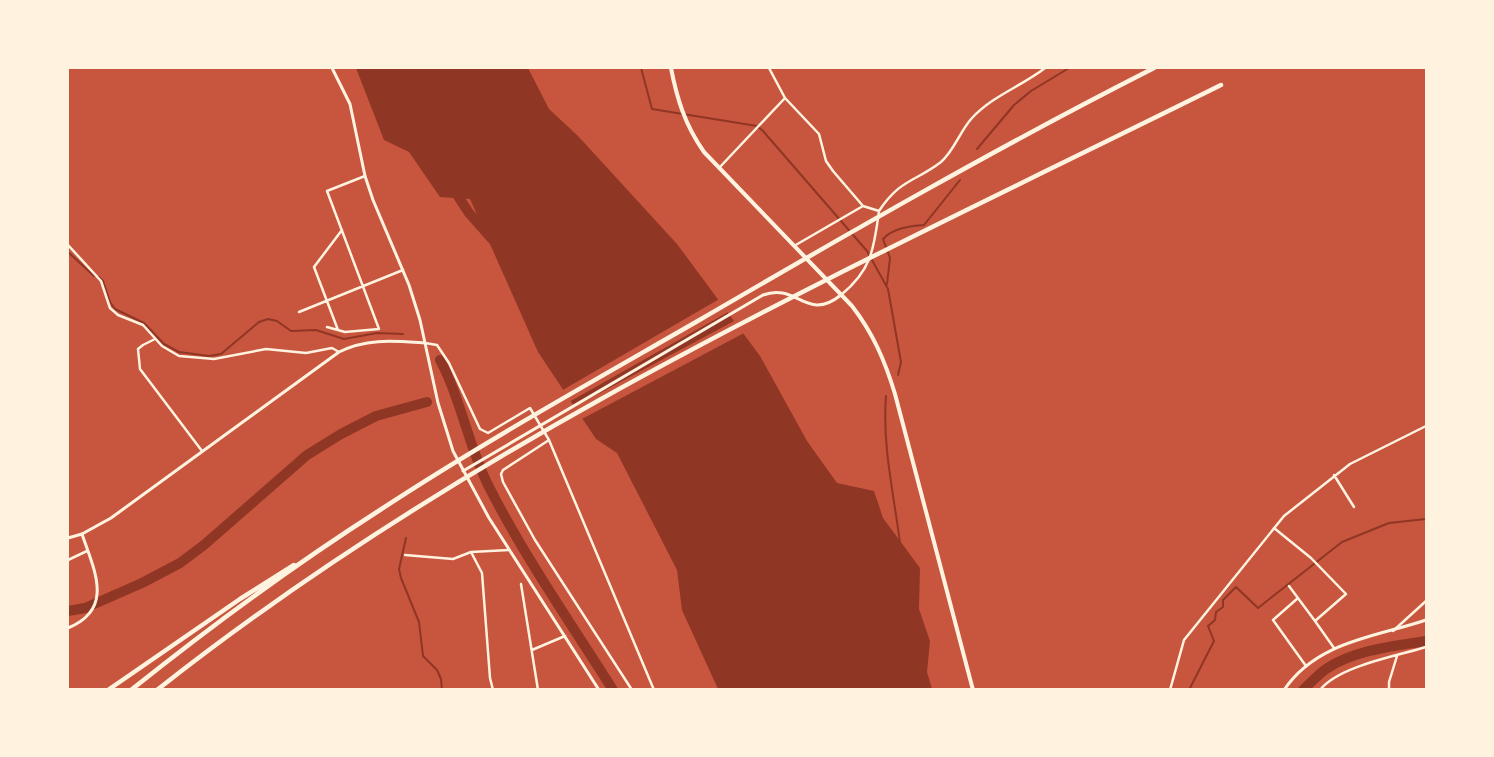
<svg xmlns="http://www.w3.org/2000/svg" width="1494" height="757" viewBox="0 0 1494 757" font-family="'Titillium Web',sans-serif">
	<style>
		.water { fill: #8f3625 }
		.pier { fill: #c8553d }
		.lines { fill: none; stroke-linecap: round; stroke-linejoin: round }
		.stream { stroke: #8f3625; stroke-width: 2 }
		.river { stroke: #8f3625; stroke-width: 10 }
		.minor { stroke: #fff3e0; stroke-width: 2.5 }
		.tertiary { stroke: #fff3e0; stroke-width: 3 }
		.secondary { stroke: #fff3e0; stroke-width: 3 }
		.trunk { stroke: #fff3e0; stroke-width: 4 }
		.motorway { stroke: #fff3e0; stroke-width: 4.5 }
	</style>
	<rect width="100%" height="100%" fill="#c8553d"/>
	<path class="water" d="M356,68h172l21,41 29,27 99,108 83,112 47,85 30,42 37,8 9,27 37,50 -1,41 11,32 -3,31 5,17h-214l-36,-79 -5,-40 -60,-117 -21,-14 -58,-87 -68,-153 -30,-2 -31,-45 -25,-12z"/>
	<path class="pier" d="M721,298l9,13 -161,91 -8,-11z
		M736,320l10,12 -166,88 -8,-12z"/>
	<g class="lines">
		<path class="stream" d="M641,68l11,41 105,17 6,5 104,120 21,38
			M977,149l37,-44 17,-14 38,-23
			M68,252l26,24
			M99,277l4,4 7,21 5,7 29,14 20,21 15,8 30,4 12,-2 38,-32 9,-3 9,2 14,10 25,-1 28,9 33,-6 26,1
			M887,284l3,-26 -7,-19c10,-11 27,-13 41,-14l36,-45
			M888,289l13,73 -3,13
			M886,396c-4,49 8,99 14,147
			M406,538l-7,31 2,9 18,44 4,34 14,14 4,9 1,11
			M1189,690l25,-49 -6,-15 7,-6 1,-8 7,-5v-7l13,-13 22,21 84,-66 47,-19 37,-4"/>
		<path class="river" d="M452,187l17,26 23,26
			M440,360c21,39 28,85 48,125 36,71 82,137 125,205
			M68,611l17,-3 57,-25 38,-20 24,-18 103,-90 34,-21 35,-18 51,-14
			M1303,690c7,-7 15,-15 23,-21 28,-19 68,-23 100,-28"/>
		<path class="minor" d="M769,68l16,30 34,36 7,27 7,10 30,35 16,5c-5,37 -7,59 -38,84
			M719,168l66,-70
			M879,211c21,-32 36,-29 62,-49 13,-11 19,-31 31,-44 20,-22 50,-32 73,-50
			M68,245l33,36 9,27 8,7 25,10 19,21 17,10 35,3 52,-10 40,4 26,-5 7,4
			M794,246l69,-40
			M299,312l104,-42
			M327,327l18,5 34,-3 -52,-138 38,-15
			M338,330l-24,-63 28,-37
			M155,339l-12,6 -5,4 2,20 62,82
			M425,343l12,2 12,18 31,66 8,4 42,-25 19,32
			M1334,475l20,32
			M1274,528l37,30 35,36 -31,27 19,27
			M471,552l11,21 8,105 3,12
			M405,555l48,4 18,-7 38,-2
			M68,560l19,-9
			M521,584l17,106
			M1289,586l26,35
			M1298,598l-25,22 33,46
			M1393,631l33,-30
			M532,650l33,-14
			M632,690l-97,-150 -32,-58 -2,-8 2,-4 46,-30 105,250
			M1170,690l14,-50 100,-124 66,-52 76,-38
			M1320,690c19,-24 77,-34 106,-43
			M1389,690v-8l8,-26"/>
		<path class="tertiary" d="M463,471l300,-176c34,-13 43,28 78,0
			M68,628c47,-19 26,-58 14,-94
			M1284,690c33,-49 92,-53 142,-70"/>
		<path class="secondary" d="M332,68l18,36 15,72 8,24 36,85 11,35 18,83 15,48 36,67 110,172
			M68,538l14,-4 29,-16 228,-166c28,-14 55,-11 86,-9"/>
		<path class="trunk" d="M671,68c6,31 14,57 33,84l148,154c21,27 33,55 43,88l78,296"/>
		<path class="motorway" d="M108,690l132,-91 54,-34
			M131,690c80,-64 163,-125 249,-180 102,-67 210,-127 316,-188 151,-88 302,-175 458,-254
			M157,690c322,-255 699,-424 1064,-605"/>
	</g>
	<rect width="1494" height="757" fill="none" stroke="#fff3e0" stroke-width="138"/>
</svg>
